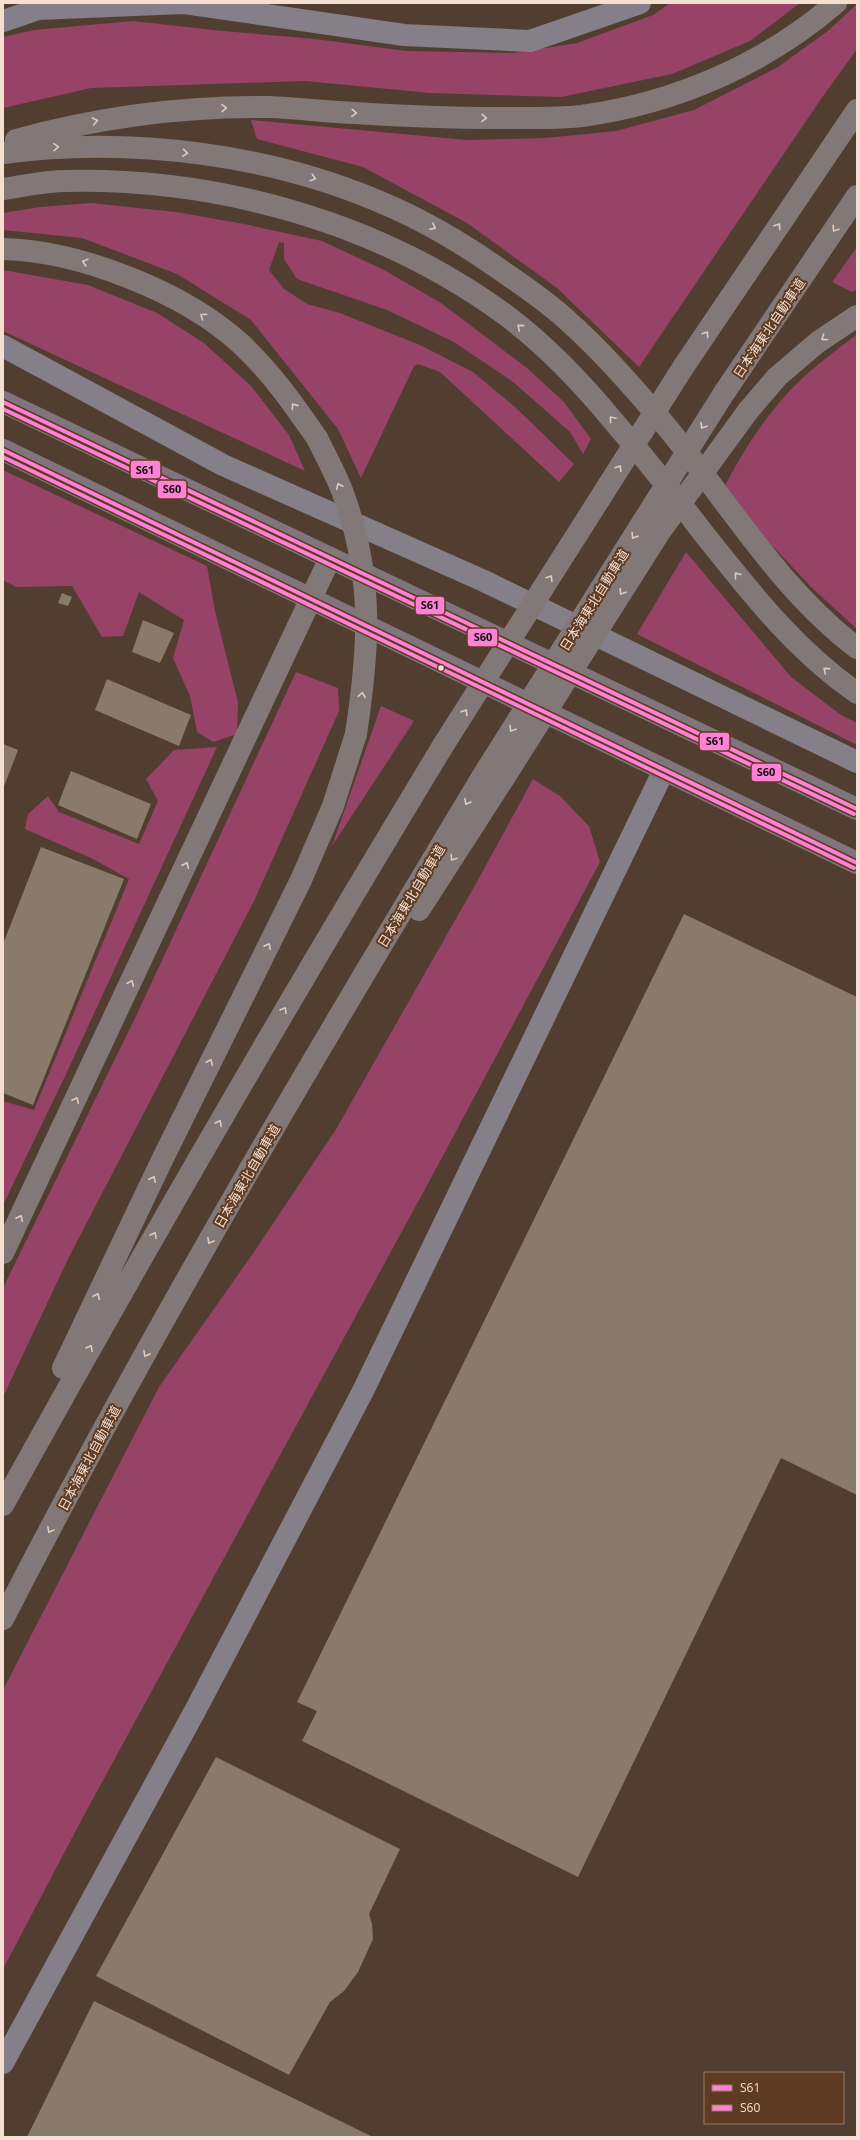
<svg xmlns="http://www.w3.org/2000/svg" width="860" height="2140" viewBox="0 0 860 2140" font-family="'Open Sans','Noto Sans JP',sans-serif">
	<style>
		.green { fill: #964367 }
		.building { fill: #897a6c }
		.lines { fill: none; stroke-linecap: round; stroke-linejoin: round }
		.street { stroke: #847f89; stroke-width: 22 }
		.secondary { stroke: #80757c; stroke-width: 22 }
		.highway { stroke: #827878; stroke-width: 22 }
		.highway-bridge { stroke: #827878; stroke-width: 22 }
		.bus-1-casing { stroke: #5e3b23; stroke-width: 7 }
		.bus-2-casing { stroke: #5e3b23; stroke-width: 7 }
		.bus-1 { stroke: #ff80d4; stroke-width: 4 }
		.bus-2 { stroke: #ff80d4; stroke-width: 4 }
		.oneway { stroke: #decabf }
		.bus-dot { fill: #f5dfd1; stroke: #5e3b23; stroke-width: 1.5 }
		.labels { text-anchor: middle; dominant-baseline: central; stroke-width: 4; stroke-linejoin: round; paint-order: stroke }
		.street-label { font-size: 13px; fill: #f5dfd1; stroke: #5e3b23 }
		.line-badge { stroke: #5e3b23; stroke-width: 1.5 }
		.pale-badge-label { font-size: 11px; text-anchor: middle; font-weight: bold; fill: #111 }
	</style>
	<rect width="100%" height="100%" fill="#513e30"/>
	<path class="green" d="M670,3h130l-50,38 -78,33 -111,23 -131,-4 -125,-12 -214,7 -88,20v-71l31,-7 99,-9 90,10 92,8 91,12 108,2 63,-10 76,-28z
		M857,4v45l-36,50 -182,268 -82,-79 -90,-65 -104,-56 -106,-28 -6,-19 216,20 78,-2 71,-7 78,-21 84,-43 51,-37z
		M91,203l85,9 68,12 78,17 62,29 57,33 86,65 37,34 27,37 -8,15 -13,-22 -58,-51 -58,-39 -67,-32 -90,-31 -13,-20v-16l-5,-1 -10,28 15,19 23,15 33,9 80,32 53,27 42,35 59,57 -15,18 -119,-110 -22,-8 -4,2 -53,112 -23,-49 -87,-109 -74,-46 -95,-36 -79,-8v-17l37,-6z
		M857,247v43l-5,2 -20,-10z
		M3,270l85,15 69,28 47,30 47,43 38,49 16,36 -302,-140z
		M857,334v295l-45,-41 -90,-96c16,-33 38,-68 63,-96 21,-24 48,-43 72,-62z
		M3,470l204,96 8,45 23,91 -1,32 -24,8 -16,-10 -7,-36 -17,-38 11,-38 -45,-28 -16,44 -21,1 -30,-51 -56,1 -13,-7z
		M686,552l105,125 50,38 16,8v22l-220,-111z
		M296,672l42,16 1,23 -84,188 -186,358 -66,140v-109l134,-274z
		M381,706l33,15 -82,125z
		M217,747l-150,325 -64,133v-104l31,9 95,-231 -36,-20 -68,-30 3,-15 20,-18 11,16 80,32 19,-43 -12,-22 28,-29z
		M533,779l27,17 29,30 11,36 -169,316 -349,641 -79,150v-279l156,-303 95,-135 81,-121 143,-251z"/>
	<path class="building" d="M62,593l10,4 -4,9 -10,-3z
		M143,620l31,13 -14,30 -28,-11z
		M107,679l84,36 -12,31 -84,-36z
		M3,744l15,6 -15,39z
		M71,771l80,33 -14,35 -79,-34z
		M41,847l83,32 -91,226 -30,-12v-149z
		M684,914l173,83v498l-76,-37 -203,419 -276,-136 15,-30 -20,-9z
		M216,1757l184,92 -31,65 3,10 1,15 -15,33 -14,19 -14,11 -41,73 -193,-99z
		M94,2001l279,136h-346z"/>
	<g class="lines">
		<path class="street" d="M184,3l220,32 126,6 110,-38
			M3,21l35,-12 145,-6
			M3,346l220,119 261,116 373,181
			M3,2063l193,-354 167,-318 301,-621"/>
		<path class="secondary" d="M3,402l854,407
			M3,450l854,413"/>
		<path class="highway" d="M16,140c83,-23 167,-34 253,-33 29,1 57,5 86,6 47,3 94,5 141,5 28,0 58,1 86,-2 93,-13 182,-51 254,-113
			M3,153c128,-17 273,1 391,55 38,17 74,39 108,63 23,16 47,32 67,51 35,31 67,68 97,104 61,74 113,163 191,222
			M3,189c21,-3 42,-8 63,-8 155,-3 315,42 441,135 40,30 76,68 108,107 31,36 60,73 89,111 47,59 91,116 153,159
			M3,249c77,2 181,43 238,95 30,28 53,61 76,94
			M684,366l173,-256
			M724,393l133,-197
			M748,411l29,-34 41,-35 39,-26
			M419,910l85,-132
			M3,1253l327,-695
			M63,1368l100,-210 138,-278 32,-74 23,-72
			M3,1505c142,-257 289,-510 441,-761
			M3,1619c149,-290 316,-571 484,-850"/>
		<path class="highway-bridge" d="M317,438c9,19 20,38 27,58 30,84 25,152 12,238
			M444,744l240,-378
			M487,769l237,-376
			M504,778l155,-245 89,-122"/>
		<defs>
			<path id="bus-1" d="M3,402l854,407
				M3,450l854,413"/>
			<path id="bus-2" d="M3,409l851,405
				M3,457l851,411"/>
		</defs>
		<use href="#bus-1" class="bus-1-casing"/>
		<use href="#bus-2" class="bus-2-casing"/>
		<use href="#bus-1" class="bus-1"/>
		<use href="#bus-2" class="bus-2"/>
	</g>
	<defs><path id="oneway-chevron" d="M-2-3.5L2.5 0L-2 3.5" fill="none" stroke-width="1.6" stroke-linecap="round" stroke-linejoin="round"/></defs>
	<g class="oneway">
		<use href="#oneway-chevron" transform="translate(224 108) rotate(-1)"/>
		<use href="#oneway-chevron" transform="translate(354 113) rotate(3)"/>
		<use href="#oneway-chevron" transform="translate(484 118) rotate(1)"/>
		<use href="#oneway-chevron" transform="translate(95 121) rotate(-12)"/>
		<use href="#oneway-chevron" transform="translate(56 147) rotate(-1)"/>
		<use href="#oneway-chevron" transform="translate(185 153) rotate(8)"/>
		<use href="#oneway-chevron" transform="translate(313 178) rotate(17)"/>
		<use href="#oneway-chevron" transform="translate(778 226) rotate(-56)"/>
		<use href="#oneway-chevron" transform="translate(433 227) rotate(27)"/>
		<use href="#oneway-chevron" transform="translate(835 229) rotate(124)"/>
		<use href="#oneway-chevron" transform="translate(85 262) rotate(-163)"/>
		<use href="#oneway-chevron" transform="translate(203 316) rotate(-143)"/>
		<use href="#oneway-chevron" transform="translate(520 327) rotate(-140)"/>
		<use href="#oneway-chevron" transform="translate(706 334) rotate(-56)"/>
		<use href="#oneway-chevron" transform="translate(824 338) rotate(146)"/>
		<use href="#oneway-chevron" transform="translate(294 406) rotate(-125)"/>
		<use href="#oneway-chevron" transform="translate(612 419) rotate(-130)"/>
		<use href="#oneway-chevron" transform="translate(703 426) rotate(122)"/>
		<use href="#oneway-chevron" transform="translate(619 468) rotate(-58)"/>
		<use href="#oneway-chevron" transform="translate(339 486) rotate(-116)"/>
		<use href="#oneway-chevron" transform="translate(634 536) rotate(122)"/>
		<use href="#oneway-chevron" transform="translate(737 575) rotate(-128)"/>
		<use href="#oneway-chevron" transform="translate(550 578) rotate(-58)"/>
		<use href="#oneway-chevron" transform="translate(622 592) rotate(122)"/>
		<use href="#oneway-chevron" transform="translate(826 670) rotate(-139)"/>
		<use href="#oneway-chevron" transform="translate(362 695) rotate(-81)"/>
		<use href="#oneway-chevron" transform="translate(465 712) rotate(-58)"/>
		<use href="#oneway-chevron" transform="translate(512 729) rotate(122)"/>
		<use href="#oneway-chevron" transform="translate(467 802) rotate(121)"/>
		<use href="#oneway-chevron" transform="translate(453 858) rotate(123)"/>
		<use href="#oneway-chevron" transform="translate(186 865) rotate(-65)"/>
		<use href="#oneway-chevron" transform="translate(268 946) rotate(-64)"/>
		<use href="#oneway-chevron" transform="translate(131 983) rotate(-65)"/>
		<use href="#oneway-chevron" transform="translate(284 1010) rotate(-60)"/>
		<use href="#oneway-chevron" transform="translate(210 1062) rotate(-64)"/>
		<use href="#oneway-chevron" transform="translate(76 1100) rotate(-65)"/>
		<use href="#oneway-chevron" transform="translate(219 1123) rotate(-60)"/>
		<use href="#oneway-chevron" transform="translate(153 1179) rotate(-65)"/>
		<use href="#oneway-chevron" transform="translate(20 1218) rotate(-65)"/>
		<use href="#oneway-chevron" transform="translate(154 1235) rotate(-61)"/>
		<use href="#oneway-chevron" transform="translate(210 1241) rotate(119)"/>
		<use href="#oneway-chevron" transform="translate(97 1296) rotate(-65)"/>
		<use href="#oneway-chevron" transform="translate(90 1348) rotate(-61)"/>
		<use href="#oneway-chevron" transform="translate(146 1354) rotate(119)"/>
		<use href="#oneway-chevron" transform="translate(50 1530) rotate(118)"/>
	</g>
	<circle class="bus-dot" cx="441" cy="668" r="3.5"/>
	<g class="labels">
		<g class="street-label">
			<text transform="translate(769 328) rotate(-56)">日本海東北自動車道</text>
			<text transform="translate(594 600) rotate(-58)">日本海東北自動車道</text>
			<text transform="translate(411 896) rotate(-59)">日本海東北自動車道</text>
			<text transform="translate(247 1176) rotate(-60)">日本海東北自動車道</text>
			<text transform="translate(89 1458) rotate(-62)">日本海東北自動車道</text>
		</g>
	</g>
	<g class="line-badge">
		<rect x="130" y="460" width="31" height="19" rx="4" fill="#ff80d4"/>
		<rect x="157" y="480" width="30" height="19" rx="4" fill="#ff80d4"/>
		<rect x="415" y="596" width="30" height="19" rx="4" fill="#ff80d4"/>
		<rect x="467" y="628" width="31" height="19" rx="4" fill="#ff80d4"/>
		<rect x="699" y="732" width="31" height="19" rx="4" fill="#ff80d4"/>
		<rect x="751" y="763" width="31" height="19" rx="4" fill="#ff80d4"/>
	</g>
	<g class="pale-badge-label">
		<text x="145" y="474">S61</text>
		<text x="172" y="493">S60</text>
		<text x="430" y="609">S61</text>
		<text x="483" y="641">S60</text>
		<text x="715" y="745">S61</text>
		<text x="766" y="776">S60</text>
	</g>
	<rect width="860" height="2140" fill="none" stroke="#f5dfd1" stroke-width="8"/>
	<rect x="704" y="2072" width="140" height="52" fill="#5e3b23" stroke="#9a7d69"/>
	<rect x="712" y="2085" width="20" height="6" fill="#ff80d4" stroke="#9a7d69"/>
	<text x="740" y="2092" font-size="12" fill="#f5dfd1">S61</text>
	<rect x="712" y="2105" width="20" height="6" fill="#ff80d4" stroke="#9a7d69"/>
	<text x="740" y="2112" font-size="12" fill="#f5dfd1">S60</text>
</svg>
